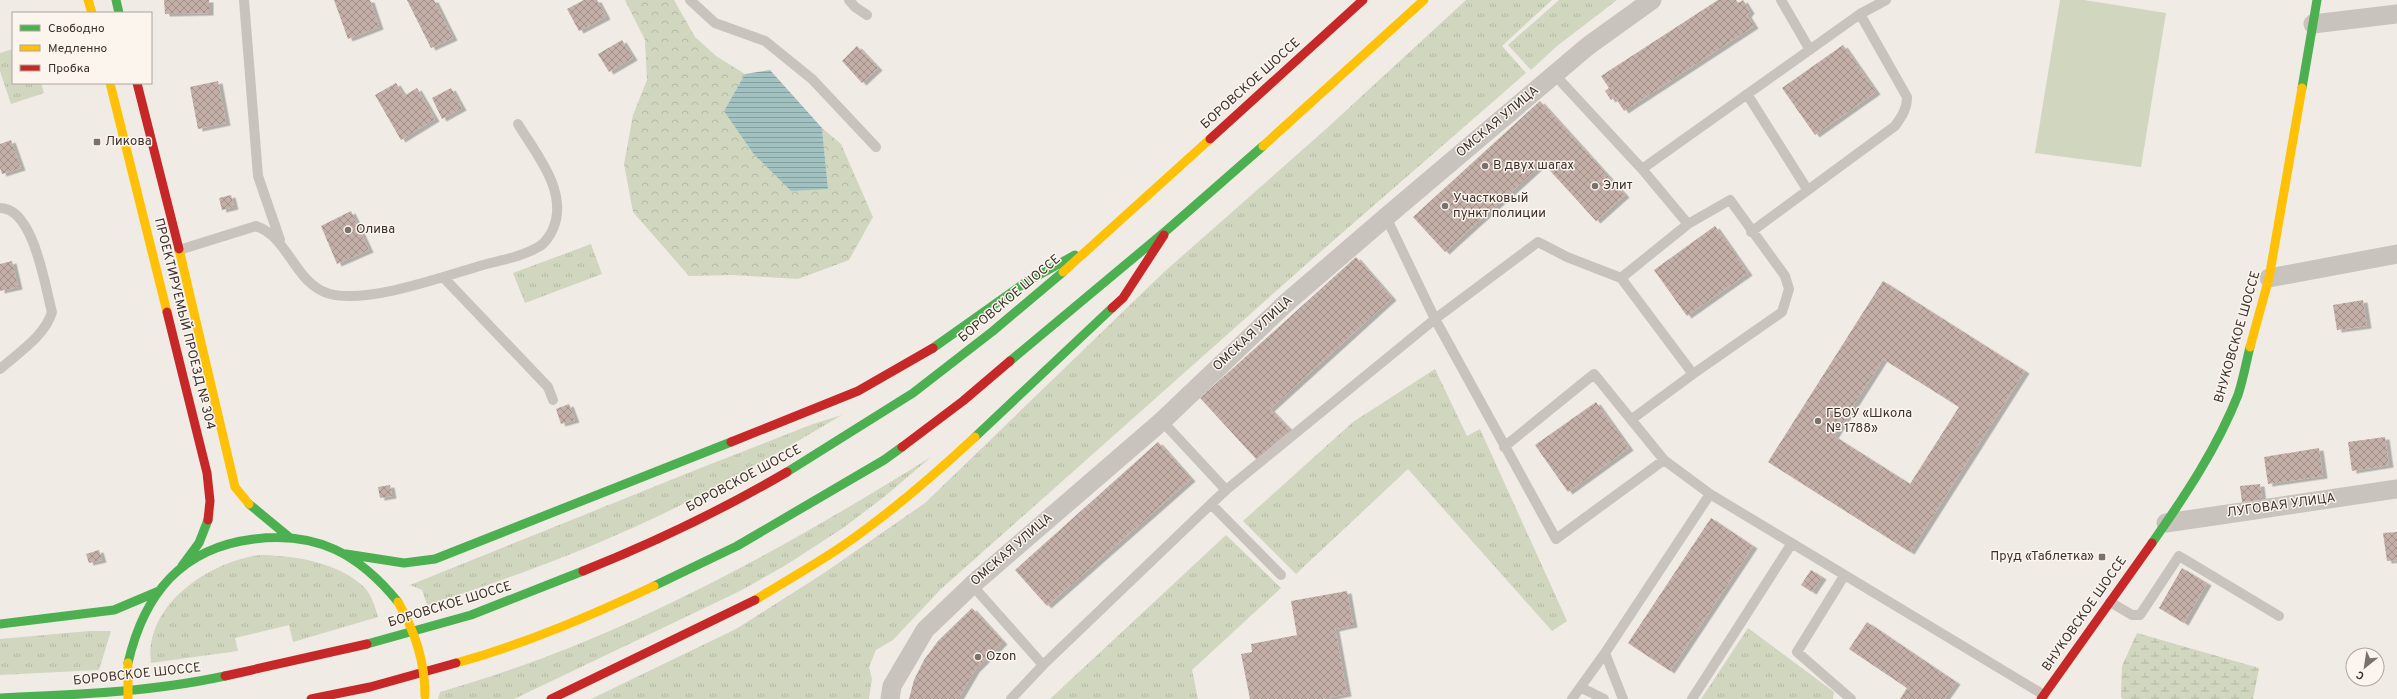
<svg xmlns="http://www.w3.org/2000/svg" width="2397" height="699" viewBox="0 0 2397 699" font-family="Overpass,sans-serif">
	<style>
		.grass { fill: url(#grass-tufts) }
		.forest { fill: url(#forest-crowns) }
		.wetland { fill: url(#wetland-marsh) }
		.pitch { fill: #d1d6bf }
		.water { fill: url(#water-rules) }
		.building { fill: url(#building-cross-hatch); fill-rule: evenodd; filter: url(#shadow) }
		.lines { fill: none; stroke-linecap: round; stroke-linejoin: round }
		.lane { stroke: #c9c3be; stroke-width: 10 }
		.street { stroke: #c9c3be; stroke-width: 19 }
		.fast { stroke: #4caf50; stroke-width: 9 }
		.slow { stroke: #ffc107; stroke-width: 9 }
		.jam { stroke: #c62828; stroke-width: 9 }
		.slow-bridge { stroke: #ffc107; stroke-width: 9 }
		.poi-dot { fill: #7a716c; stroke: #fbf5ee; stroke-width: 1.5 }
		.labels { text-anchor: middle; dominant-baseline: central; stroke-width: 3; stroke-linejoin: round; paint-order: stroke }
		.street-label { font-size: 13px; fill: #3b302b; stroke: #fbf5ee }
		.poi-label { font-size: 13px; fill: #3b302b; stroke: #fbf5ee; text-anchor: start }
	</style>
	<defs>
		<pattern id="grass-tufts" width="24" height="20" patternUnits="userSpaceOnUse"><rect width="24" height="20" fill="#d1d6bf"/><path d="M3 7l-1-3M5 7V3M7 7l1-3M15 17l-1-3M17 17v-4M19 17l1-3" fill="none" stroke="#b4b8a4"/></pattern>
		<pattern id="forest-crowns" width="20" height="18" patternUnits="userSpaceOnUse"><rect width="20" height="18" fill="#d1d6bf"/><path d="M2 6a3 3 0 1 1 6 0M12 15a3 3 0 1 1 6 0" fill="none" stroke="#b4b8a4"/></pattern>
		<pattern id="wetland-marsh" width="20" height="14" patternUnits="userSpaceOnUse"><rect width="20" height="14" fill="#d1d6bf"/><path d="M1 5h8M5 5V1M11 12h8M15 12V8" fill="none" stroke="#b4b8a4"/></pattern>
		<pattern id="water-rules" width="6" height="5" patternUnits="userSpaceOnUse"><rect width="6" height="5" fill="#a1c2c1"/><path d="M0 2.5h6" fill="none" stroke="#849e9d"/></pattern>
		<pattern id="building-cross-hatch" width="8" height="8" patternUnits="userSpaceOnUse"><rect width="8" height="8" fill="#c3afa7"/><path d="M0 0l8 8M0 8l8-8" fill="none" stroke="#a08f88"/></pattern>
		<filter id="shadow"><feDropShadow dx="4.5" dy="2.5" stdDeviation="0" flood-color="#0004"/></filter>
	</defs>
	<rect width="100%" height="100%" fill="#f0ebe5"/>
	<path class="grass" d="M1466,0h86l-50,46 24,27 -215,187 -370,329 -48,51 -17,10 -7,17 3,12 -3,20h-278l145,-70 88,-56 101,-70 238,-230 163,-144z
		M1559,0h58l-60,46 -26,24 -23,-25z
		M13,49v34h28l3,10 -33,11 -11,-33v-18z
		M591,244l11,30 -77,29 -12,-30z
		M1435,369l32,67 13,-7 87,192 -15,10 -144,-162 -112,105 -53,-53 110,-99z
		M842,415c-48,28 -96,57 -145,82 -86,44 -178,79 -270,108l-5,-15 -12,-5 288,-116 115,-45z
		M931,457l-47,40 -41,31 -57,37 -46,26 -226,108h-76l2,-7c176,-50 337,-139 491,-235z
		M1226,535l55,53 -89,82 6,29h-148z
		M260,555c33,0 81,8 105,33 7,8 10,19 13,29l-85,25 -4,-17 -54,13 3,13 -87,12c-7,-58 58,-101 109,-108z
		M1748,628l86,64 -1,7h-132z
		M89,631h22l-12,39 -99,5v-36z"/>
	<path class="forest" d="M625,0h49l21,37 21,19 29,18 -21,37 104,78 -6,-61 19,16 32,73 -24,43 -51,19 -65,-4 -44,1 -56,-64 -9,-48 9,-49 14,-35 -2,-40z"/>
	<path class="wetland" d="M2137,633l122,35 -6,31h-130l-2,-2 1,-31z"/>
	<path class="pitch" d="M2060,0h24l82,13 -25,154 -106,-14z"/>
	<path class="water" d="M770,70l52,58 6,61 -37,2 -38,-38 -29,-42 21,-37z"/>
	<path class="building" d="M164,0h45v13l-44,1z
		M334,0h36l9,27 -31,12z
		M407,0h27l19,38 -22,10z
		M584,0h13l9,17 -27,14 -12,-22z
		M1718,0h18l2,3 5,-3 7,11 -3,4 7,11 -130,85 -9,-14 -4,3 -6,-9 4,-3 -8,-12z
		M622,40l11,18 -24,14 -11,-18z
		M1843,45l33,47 -61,43 -33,-47z
		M857,46l21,22 -16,15 -20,-22z
		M218,81l8,42 -28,6 -8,-42z
		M396,83l8,13 13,-8 18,31 -34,21 -26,-45z
		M451,88l11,20 -20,11 -10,-21z
		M1540,101l85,94 -29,26 -53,-58 -98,89 -32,-35z
		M11,140l10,28 -19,6 -2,-6v-24z
		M231,195l3,12 -12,3 -3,-12z
		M351,211l18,39 -32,14 -16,-38z
		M1715,226l33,47 -61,43 -33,-46z
		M1356,257l36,41 -122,111 20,21 -33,30 -57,-62z
		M12,261l6,26 -18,4v-27z
		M1883,281l142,90 -115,181 -142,-90zM1883,359l76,48 -49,77 -76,-48z
		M2363,300l4,26 -30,4 -4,-25z
		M1596,402l33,46 -61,44 -33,-47z
		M569,404l6,16 -14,4 -5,-15z
		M2385,437l4,28 -37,6 -4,-29z
		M1158,442l33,37 -144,127 -32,-36z
		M2319,448l4,28 -55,8 -4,-27z
		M2260,484l2,16 -20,2 -2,-16z
		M390,485l2,11 -12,2 -2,-11z
		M1711,518l42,28 -83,125 -42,-28z
		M2397,532v28l-10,1 -4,-28z
		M99,550l3,10 -13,3 -3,-9z
		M2182,568l25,15 -23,40 -25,-15z
		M1811,570l11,7 -10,15 -11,-7z
		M1347,591l6,34 -18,4 12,65 -25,5h-72l-9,-45 11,-2 -1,-8 46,-9 -6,-34z
		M972,608l31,34 -28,28 -17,29h-49l5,-19 10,-20 14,-19z
		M1867,622l89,60 -12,17h-44l7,-11 -58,-39z"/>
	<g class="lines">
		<path class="lane" d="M244,0l14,176 22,64
			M690,0l25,23 50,18 47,38 64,68
			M849,0l6,7 12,8
			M1781,0l29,50
			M1554,74l88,95 218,-155 26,-14
			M1747,94l60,95
			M1642,169l46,55 -67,54 72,96 89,-62 7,-23 -4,-13 -55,-76 -42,24
			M0,208c34,0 45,79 52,104 -7,24 -34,41 -52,57
			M1386,217l49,102 121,220 108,-79
			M1751,232l144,-106c7,-10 12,-17 12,-29l-47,-83
			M179,250l77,-24c33,11 39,59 74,68 38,10 115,-18 153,-29 19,-5 41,-9 57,-19 5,-3 11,-12 13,-17 16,-37 -17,-75 -35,-105
			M443,277l105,110 5,13
			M1632,419l61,-45
			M1162,421l64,69 -15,14
			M1504,447l90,-73 70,86 46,34 334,201
			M1226,490l209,-171 103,-77 29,15 54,21
			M1844,576l-47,76 54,47
			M972,585l71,80 -32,34
			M2110,602l22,13h8l39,-59 100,60
			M1043,665l168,-161 70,71
			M1582,688l22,11
			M1572,699l33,-46
			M1623,699l-18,-46 105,-159
			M1692,699l100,-156"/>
		<path class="street" d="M2313,24l84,-10
			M2269,278l128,-24
			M2166,523l231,-34
			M890,699l2,-13 33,-56 47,-45 190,-164 124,-118 100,-86 202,-171 64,-46"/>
		<path class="fast" d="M116,0l3,13
			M2302,88l15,-88
			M933,348l93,-66 49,-27
			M1010,361l157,-131 96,-84
			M975,437l137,-129
			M787,472l126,-79 80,-62 70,-59
			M249,504l40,33
			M2152,543c33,-47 65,-95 86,-148 5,-15 8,-32 12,-48
			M346,554l58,9 31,-4 296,-117
			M182,566l17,-23 9,-23
			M654,586l83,-40 147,-86 18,-13
			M0,624l114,-14 45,-19
			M367,644l104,-29 112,-44
			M128,663c16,-69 53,-115 126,-124 63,-8 105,15 144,63
			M0,698c75,-3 151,-6 225,-22"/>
		<path class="slow" d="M88,0l4,13
			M110,83l57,229
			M1263,146l161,-146
			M179,249l56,238 14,17
			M1063,272l147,-133
			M2250,347l19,-69 33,-190
			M755,600c27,-17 56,-33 83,-51 49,-33 94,-72 137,-112
			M456,663c69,-19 134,-47 198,-77"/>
		<path class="jam" d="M137,83l42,166
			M1210,139l153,-139
			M1112,308l11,-10 41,-63
			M167,312l40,161 3,28 -2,19
			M731,442l127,-51 75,-43
			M902,447l61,-46 47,-40
			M583,571c70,-28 139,-61 204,-99
			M225,676l142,-32
			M311,699l59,-12 86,-24
			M551,699l204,-99
			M2041,699l111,-156"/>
		<path class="slow-bridge" d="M398,602c17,30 27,59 27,94
			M128,663v36"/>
	</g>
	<g class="poi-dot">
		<rect x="93" y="138" width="8" height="8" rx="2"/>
		<circle cx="1485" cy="166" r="4"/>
		<circle cx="1595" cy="186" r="4"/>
		<circle cx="1445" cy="206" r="4"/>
		<circle cx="348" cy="230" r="4"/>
		<circle cx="1818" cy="421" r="4"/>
		<rect x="2098" y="553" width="8" height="8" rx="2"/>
		<circle cx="978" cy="657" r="4"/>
	</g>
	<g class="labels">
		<g class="street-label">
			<text transform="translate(1251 84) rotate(-42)">БОРОВСКОЕ ШОССЕ</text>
			<text transform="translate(1498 122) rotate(-40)">ОМСКАЯ УЛИЦА</text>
			<text transform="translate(1010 299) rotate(-40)">БОРОВСКОЕ ШОССЕ</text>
			<text transform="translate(184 324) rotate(76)">ПРОЕКТИРУЕМЫЙ ПРОЕЗД № 304</text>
			<text transform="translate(1253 334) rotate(-43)">ОМСКАЯ УЛИЦА</text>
			<text transform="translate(2238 337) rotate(-74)">ВНУКОВСКОЕ ШОССЕ</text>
			<text transform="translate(744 479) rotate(-28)">БОРОВСКОЕ ШОССЕ</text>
			<text transform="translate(2281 506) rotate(-8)">ЛУГОВАЯ УЛИЦА</text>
			<text transform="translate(1012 550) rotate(-41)">ОМСКАЯ УЛИЦА</text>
			<text transform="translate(450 605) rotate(-17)">БОРОВСКОЕ ШОССЕ</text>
			<text transform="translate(2085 614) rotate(-55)">ВНУКОВСКОЕ ШОССЕ</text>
			<text transform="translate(137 675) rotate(-6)">БОРОВСКОЕ ШОССЕ</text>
		</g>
		<g class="poi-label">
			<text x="105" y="142">Ликова</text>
			<text x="1493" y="166">В двух шагах</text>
			<text x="1603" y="186">Элит</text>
			<text x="1453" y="199">Участковый<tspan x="1453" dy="15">пункт полиции</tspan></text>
			<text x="356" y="230">Олива</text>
			<text x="1826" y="414">ГБОУ «Школа<tspan x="1826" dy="15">№ 1788»</tspan></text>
			<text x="2094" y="557" text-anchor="end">Пруд «Таблетка»</text>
			<text x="986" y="657">Ozon</text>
		</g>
	</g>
	<rect x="12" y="12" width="140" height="72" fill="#fbf5ee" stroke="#aea6a0"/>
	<rect x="20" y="25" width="20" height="6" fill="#4caf50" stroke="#aea6a0"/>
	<text x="48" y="32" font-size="12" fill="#3b302b">Свободно</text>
	<rect x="20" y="45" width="20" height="6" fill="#ffc107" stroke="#aea6a0"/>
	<text x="48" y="52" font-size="12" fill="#3b302b">Медленно</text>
	<rect x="20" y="65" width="20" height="6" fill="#c62828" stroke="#aea6a0"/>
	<text x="48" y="72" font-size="12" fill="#3b302b">Пробка</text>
	<g transform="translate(2365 667) rotate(210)"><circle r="19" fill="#fbf5ee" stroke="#aea6a0"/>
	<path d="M0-3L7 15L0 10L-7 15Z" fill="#7a716c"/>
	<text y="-6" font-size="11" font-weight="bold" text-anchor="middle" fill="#3b302b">С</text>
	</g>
</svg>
